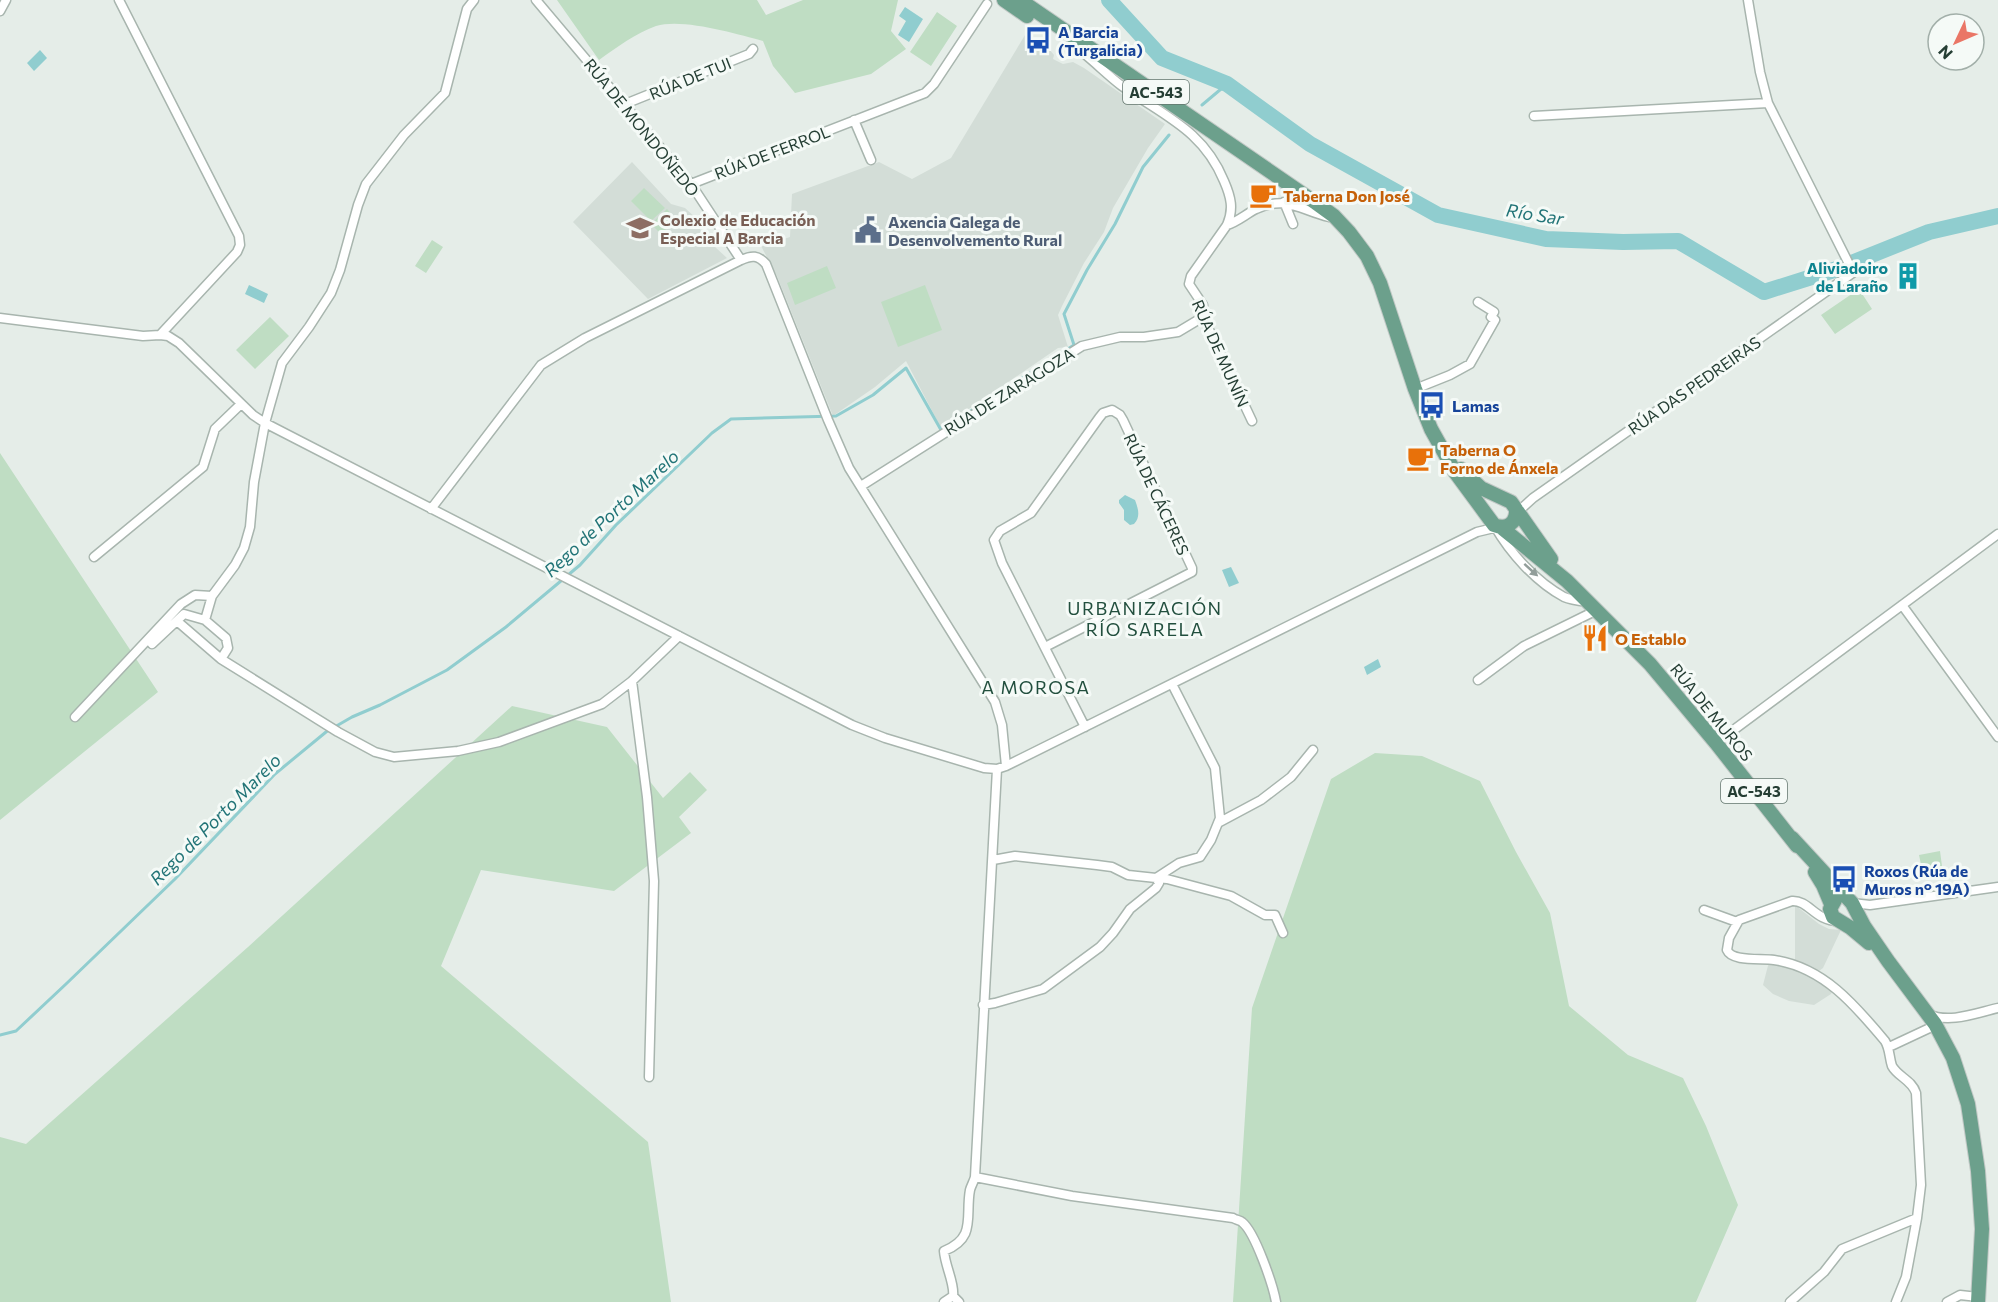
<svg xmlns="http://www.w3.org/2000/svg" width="1998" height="1302" viewBox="0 0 1998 1302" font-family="Commissioner,sans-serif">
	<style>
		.built { fill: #d3ddd7 }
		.green { fill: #bfddc3 }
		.water { fill: #90cdcf }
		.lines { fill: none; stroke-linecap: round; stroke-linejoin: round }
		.stream { stroke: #90cdcf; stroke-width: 3 }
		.river { stroke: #90cdcf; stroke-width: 16 }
		.street-casing { stroke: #a8b5ae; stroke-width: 11 }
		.primary-casing { stroke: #c2c9c6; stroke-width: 16 }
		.street { stroke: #fff; stroke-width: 8 }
		.primary { stroke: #6ca08c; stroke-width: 14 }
		.oneway { fill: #929e9a }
		.labels { text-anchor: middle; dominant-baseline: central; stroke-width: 6; stroke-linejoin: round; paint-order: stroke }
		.shield { fill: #f5faf7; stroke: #63766e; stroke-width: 1.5 }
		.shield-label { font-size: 15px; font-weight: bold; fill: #253e34 }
		.transit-label { font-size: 16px; font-weight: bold; fill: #164399; stroke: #f5faf7; text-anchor: start }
		.street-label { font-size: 16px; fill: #253e34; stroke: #f5faf7 }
		.food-label { font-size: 16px; font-weight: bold; fill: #c56008; stroke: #f5faf7; text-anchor: start }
		.education-label { font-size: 16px; font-weight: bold; fill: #785e54; stroke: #f5faf7; text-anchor: start }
		.service-label { font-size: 16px; font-weight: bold; fill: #4e5e75; stroke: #f5faf7; text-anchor: start }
		.culture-label { font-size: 16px; font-weight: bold; fill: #0d838f; stroke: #f5faf7; text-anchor: end }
		.water-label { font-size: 18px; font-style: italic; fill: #227477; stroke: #f5faf7 }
		.neighbourhood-label { font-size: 18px; letter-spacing: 1.5px; fill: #224f3e; stroke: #f5faf7 }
	</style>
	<rect width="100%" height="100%" fill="#e5ede8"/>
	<path class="built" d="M1025,35l24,14 5,6 -1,4 10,5 10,-2 11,6 81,56 -17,24 -35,60 -9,24 -20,31 -22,43 -4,9 10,32 -10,1 -117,80 -35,-67 -31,26 -42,29 -56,-140 -16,-30 29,-9 2,-43 87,-32 33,17 39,-21z
		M632,162l39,42 14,4 12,11 5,16 25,23 -79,41 -75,-77z
		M1795,905l24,19 10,5 12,1 -18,38 -4,3 16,13 -4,10 -17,11 -25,-4 -16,-7 -10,-9 8,-31 24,6z"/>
	<path class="green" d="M557,0h200l9,15 37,-15h95l-7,31 15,18 -35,25 -76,19 -22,-27 -10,-25c-27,-7 -80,-23 -107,-15 -20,7 -39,21 -57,34z
		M937,12l20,14 -26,40 -21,-14z
		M644,188l21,20 -14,13 -20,-20z
		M667,209l9,10 -15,15 -10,-10z
		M432,240l11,7 -17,26 -11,-7z
		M827,266l9,22 -41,17 -8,-22z
		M925,285l17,45 -44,17 -17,-45z
		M1859,289l13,20 -37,25 -14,-19z
		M270,317l19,19 -34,33 -19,-19z
		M0,453l158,239 -158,128z
		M512,706l95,21 56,71 27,-26 17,18 -28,27 12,16 -77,58 -133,-21 -40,96 207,176 23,160h-671v-165l26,7 222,-197z
		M1375,753l47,3 58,25 36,71 34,61 19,93 59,49 55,23 23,48 32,79 -42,97h-463l19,-294 79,-229z
		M1940,851l2,15 -20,3 -3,-14z"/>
	<path class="water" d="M905,7l18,12 -14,23 -11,-7 8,-14 -7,-5z
		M40,50l7,8 -13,13 -7,-8z
		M249,285l19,9 -4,9 -19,-9z
		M1125,495l10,5c3,8 6,17 -1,24l-4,1 -6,-5v-10l-5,-7v-3z
		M1231,567l8,16 -10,4 -7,-17z
		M1378,659l3,8 -14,8 -3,-8z"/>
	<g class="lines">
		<path class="stream" d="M1202,105l25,-21
			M0,1035l16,-4 50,-47 109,-105 100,-105 51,-42 26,-15 28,-12 67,-35 59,-43 74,-62 36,-40 96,-92 19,-14 105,-3 37,-21 33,-27 35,62 133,-85 -10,-31 23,-44 28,-46 28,-57 26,-32"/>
		<path class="river" d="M1109,0l53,58 65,26 83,60 128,71 108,24 77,3 55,-1 86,51 70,-22 95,-38 69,-16"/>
		<defs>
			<path id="street" d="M119,0l120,236 1,9 -3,7 -77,83
				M536,0l155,184 50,76
				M1748,0l12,72 8,31 82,163
				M0,11l6,-11
				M1087,56c12,10 23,21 35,30 42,30 81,44 102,95 7,16 10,28 3,44l-36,51 -2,8 14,21v12l49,104
				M625,104l124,-50 4,-5
				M1534,116l234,-13
				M854,120l17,40
				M691,184l234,-91 9,-9 53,-80
				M1284,202l9,22
				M1227,225c10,-3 19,-11 29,-16 31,-14 44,1 73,8
				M0,318l143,18 17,-1 8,1 11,7 74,72 12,8 587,302 33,13 99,30 13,1 9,-3 471,-234 21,-5
				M1415,389l35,-14 20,-11 25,-44 -4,-3 3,-5 -16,-10
				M861,486l221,-140 38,-9h24l34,-5 25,-15
				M431,509l110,-144 44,-27 156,-78c11,-5 17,-5 25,4l62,156 21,48 146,234 7,23 4,41
				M1517,515l5,-7 11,-10 321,-226
				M1494,525c16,28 42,57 70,72 7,3 16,4 24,5
				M94,557l109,-90 12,-38 26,-25
				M1902,605l96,132
				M177,621l44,38 117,73 37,20 19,5 64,-6 41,-9 103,-38 30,-23 15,116 7,84 -5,196
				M152,644l32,-30 21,6
				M1045,647l147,-75v-4l-69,-148 -3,-5 -8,-5 -9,3 -4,5 -68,95 -31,18 -6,9 8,23 83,164
				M221,659l7,-11 -2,-10 -21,-18 7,-24 23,-31 9,-17 6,-21 4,-45 11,-59 17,-60 27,-36 22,-34 9,-23 18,-65 8,-21 38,-49 41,-42 22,-84 7,-9
				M1478,680l46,-34 73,-36
				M632,681l47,-45
				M75,717l106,-113 14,-9 17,1
				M1716,743l282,-209
				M997,769l-22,408 97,19 161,22c3,2 7,2 9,4 13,10 31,63 34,80
				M1218,823l43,-23 30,-23 22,-27
				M1156,878l23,-15 21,-6 11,-17 9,-22 -5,-50 -43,-84
				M1156,878l11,1 64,17 34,19h10l8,18
				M1852,903l18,2 128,-18
				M1704,910l33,12
				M983,1005l12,-2 48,-14 57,-42 13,-14 17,-24 26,-21 3,-5 -3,-5 -28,-3 -16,-8 -15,-2 -82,-9 -22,4
				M1928,1014c21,10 48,-1 70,-6
				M1889,1047l47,-22
				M953,1296c2,-12 -8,-30 -9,-45 33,-13 21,-35 26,-61 1,-4 4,-9 5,-13
				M944,1302l9,-6 6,6
				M1790,1302l34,-30 18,-23 75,-31 4,-33 -5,-92c-4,-13 -18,-16 -24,-27 -3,-9 -2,-17 -7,-25 -30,-36 -62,-74 -111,-81 -13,-2 -42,2 -47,-10l2,-12 10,-18 53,-19c17,-1 23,20 46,20
				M1896,1302l10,-25 11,-59
				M1947,1302l13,-7 18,2"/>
			<path id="primary" d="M1004,0l23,16
				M1020,0l296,203 18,13 15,16 18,24 13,27 35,106 16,40 24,43 39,53c13,5 23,-2 22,-16
				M1461,469l20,19 30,14 40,57
				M1502,528l65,53 83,83 66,79 81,103
				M1792,838l60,65 12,23 24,35 47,63 18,34 15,46 10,67 4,58 -4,73
				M1815,872l8,13 8,19
				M1835,900l-5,9 3,8 18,11 18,15"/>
		</defs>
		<use href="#street" class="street-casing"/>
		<use href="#primary" class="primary-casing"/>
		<use href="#street" class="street"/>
		<use href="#primary" class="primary"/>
	</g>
	<defs><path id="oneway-solid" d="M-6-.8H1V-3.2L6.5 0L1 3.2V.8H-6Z" transform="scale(1.5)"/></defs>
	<use class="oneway" href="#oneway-solid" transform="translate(1531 570) rotate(42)"/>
	<defs>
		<symbol id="bus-bare" viewBox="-9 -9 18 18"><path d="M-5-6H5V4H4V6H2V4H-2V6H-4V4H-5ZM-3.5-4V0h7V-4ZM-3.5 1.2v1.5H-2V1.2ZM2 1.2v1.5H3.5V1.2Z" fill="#1a4fb4" stroke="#f5faf7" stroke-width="2.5" paint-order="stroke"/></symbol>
		<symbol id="cafe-bare" viewBox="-9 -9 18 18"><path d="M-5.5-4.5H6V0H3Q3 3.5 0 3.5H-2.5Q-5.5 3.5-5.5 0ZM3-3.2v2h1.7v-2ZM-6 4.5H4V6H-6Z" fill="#e8710a" stroke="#f5faf7" stroke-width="2.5" paint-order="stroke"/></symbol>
		<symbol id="school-bare" viewBox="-9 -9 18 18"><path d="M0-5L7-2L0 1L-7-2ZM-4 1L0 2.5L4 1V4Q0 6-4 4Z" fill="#8d6e63" stroke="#f5faf7" stroke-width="2.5" paint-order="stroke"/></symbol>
		<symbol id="civic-bare" viewBox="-9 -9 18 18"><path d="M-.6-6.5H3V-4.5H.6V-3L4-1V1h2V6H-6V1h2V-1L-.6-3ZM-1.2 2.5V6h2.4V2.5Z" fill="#5c6f8a" stroke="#f5faf7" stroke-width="2.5" paint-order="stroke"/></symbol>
		<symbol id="building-bare" viewBox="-9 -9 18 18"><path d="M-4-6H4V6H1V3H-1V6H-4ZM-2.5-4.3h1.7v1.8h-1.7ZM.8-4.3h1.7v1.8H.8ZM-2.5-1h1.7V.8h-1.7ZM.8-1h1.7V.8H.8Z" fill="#0f9aa8" stroke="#f5faf7" stroke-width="2.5" paint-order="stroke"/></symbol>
		<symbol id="restaurant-bare" viewBox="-9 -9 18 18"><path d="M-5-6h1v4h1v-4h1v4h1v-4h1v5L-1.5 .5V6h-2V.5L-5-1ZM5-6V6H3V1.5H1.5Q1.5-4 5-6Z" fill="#e8710a" stroke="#f5faf7" stroke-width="2.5" paint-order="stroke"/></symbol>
	</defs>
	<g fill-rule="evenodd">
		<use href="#bus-bare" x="1019" y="21" width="38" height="38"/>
		<use href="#cafe-bare" x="1244" y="176" width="38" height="38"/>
		<use href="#school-bare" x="621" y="209" width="38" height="38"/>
		<use href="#civic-bare" x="849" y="211" width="38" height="38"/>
		<use href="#building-bare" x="1889" y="257" width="38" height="38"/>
		<use href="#bus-bare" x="1413" y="386" width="38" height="38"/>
		<use href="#cafe-bare" x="1401" y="439" width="38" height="38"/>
		<use href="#restaurant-bare" x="1576" y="619" width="38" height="38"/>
		<use href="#bus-bare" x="1825" y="860" width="38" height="38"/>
	</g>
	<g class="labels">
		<g class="shield">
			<rect x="1123" y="80" width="66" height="24" rx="4.5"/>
			<rect x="1721" y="779" width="66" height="24" rx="4.5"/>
		</g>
		<g class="shield-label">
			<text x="1156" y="92">AC-543</text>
			<text x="1754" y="791">AC-543</text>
		</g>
		<g class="transit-label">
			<text x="1058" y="31">A Barcia<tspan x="1058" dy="18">(Turgalicia)</tspan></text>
			<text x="1452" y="405">Lamas</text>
			<text x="1864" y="870">Roxos (Rúa de<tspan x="1864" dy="18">Muros n° 19A)</tspan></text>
		</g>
		<g class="street-label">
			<text transform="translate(690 78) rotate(-22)">RÚA DE TUI</text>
			<text transform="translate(642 127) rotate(51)">RÚA DE MONDOÑEDO</text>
			<text transform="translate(772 152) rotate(-21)">RÚA DE FERROL</text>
			<text transform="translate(1221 353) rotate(66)">RÚA DE MUNÍN</text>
			<text transform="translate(1694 385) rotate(-35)">RÚA DAS PEDREIRAS</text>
			<text transform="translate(1009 391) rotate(-32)">RÚA DE ZARAGOZA</text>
			<text transform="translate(1157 494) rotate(65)">RÚA DE CÁCERES</text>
			<text transform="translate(1712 712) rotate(51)">RÚA DE MUROS</text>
		</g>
		<g class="food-label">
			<text x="1283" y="195">Taberna Don José</text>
			<text x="1440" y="449">Taberna O<tspan x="1440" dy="18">Forno de Ánxela</tspan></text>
			<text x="1615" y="638">O Establo</text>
		</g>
		<g class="education-label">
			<text x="660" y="219">Colexio de Educación<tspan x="660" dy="18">Especial A Barcia</tspan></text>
		</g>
		<g class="service-label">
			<text x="888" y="221">Axencia Galega de<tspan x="888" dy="18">Desenvolvemento Rural</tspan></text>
		</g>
		<g class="culture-label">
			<text x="1888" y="267">Aliviadoiro<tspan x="1888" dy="18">de Laraño</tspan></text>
		</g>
		<g class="water-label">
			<text transform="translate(1535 214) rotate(9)">Río Sar</text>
			<text transform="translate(611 513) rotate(-43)">Rego de Porto Marelo</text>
			<text transform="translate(215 819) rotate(-45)">Rego de Porto Marelo</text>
		</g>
		<g class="neighbourhood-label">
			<text x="1145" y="608">URBANIZACIÓN<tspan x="1145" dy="21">RÍO SARELA</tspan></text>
			<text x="1036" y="687">A MOROSA</text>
		</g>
	</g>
	<g transform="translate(1956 42) rotate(226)"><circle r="28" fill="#f5faf7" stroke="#a2afa9" stroke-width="1.5"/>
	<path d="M0-4.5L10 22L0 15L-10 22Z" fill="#ea7666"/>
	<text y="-9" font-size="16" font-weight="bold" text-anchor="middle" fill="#253e34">N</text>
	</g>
</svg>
